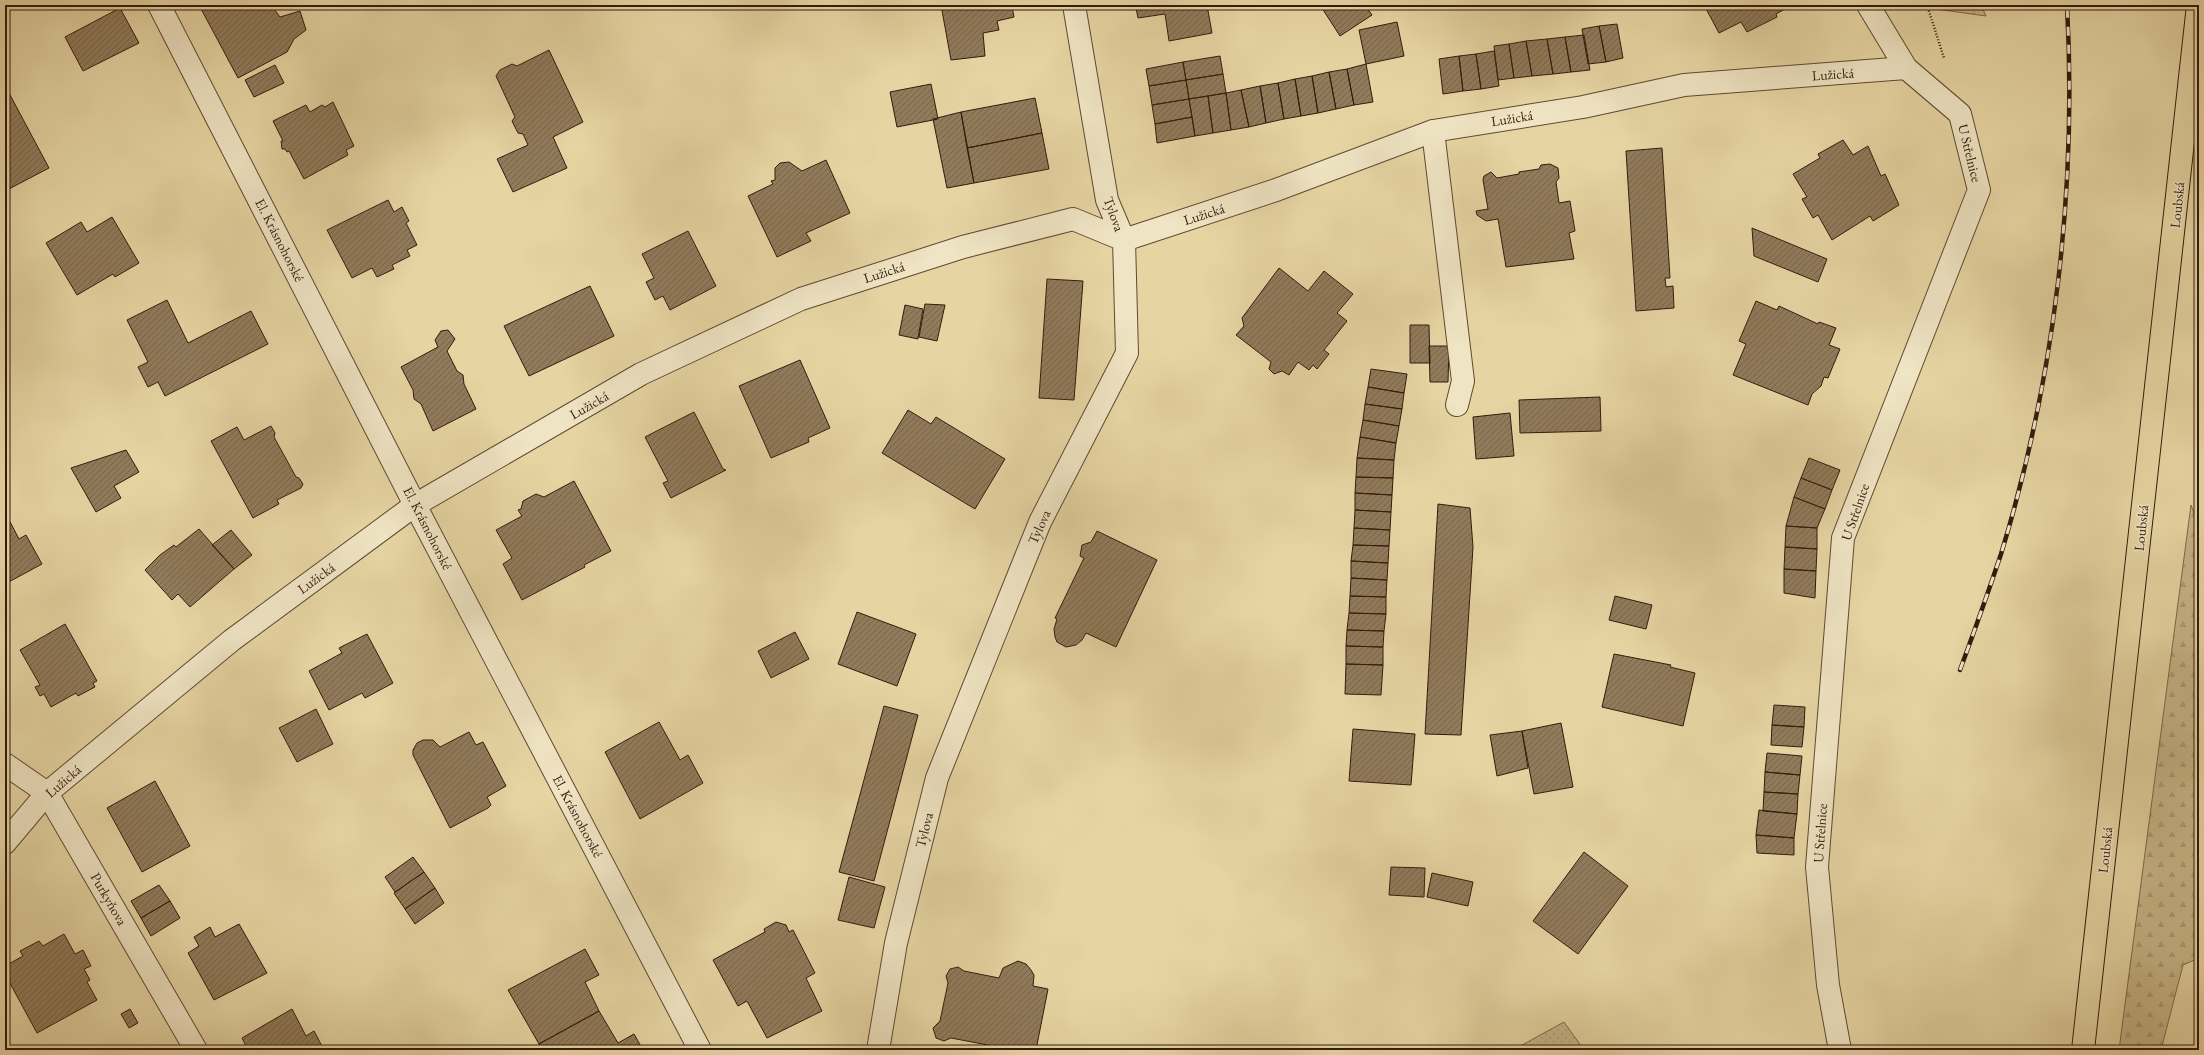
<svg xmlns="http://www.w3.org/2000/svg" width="2204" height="1055" viewBox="0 0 2204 1055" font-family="'EB Garamond',serif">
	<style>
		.grass { fill: url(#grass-dots); stroke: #7e684a }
		.forest { fill: url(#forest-firs); stroke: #7e684a }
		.building { fill: url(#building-hatch); stroke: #341a0c }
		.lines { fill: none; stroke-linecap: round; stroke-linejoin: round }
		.minor-casing { stroke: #604932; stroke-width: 24 }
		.major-casing { stroke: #341a0c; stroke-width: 24 }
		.path { stroke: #341a0c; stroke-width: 2.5; stroke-dasharray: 1 2; stroke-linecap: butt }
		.minor { stroke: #efe4c3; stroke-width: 22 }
		.major { stroke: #e6d5a3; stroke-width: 22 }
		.rail-casing { stroke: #341a0c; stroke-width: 4.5 }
		.rail { stroke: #efe4c3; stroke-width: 3; stroke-dasharray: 9; stroke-linecap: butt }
		.labels { text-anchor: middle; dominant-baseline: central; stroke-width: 3; stroke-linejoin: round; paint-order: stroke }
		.street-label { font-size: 14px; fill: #341a0c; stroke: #efe4c3 }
	</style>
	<defs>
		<pattern id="grass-dots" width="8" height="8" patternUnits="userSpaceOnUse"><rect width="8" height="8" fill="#c8b589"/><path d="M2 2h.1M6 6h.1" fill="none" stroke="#ac9b75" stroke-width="1.8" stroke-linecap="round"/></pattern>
		<pattern id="forest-firs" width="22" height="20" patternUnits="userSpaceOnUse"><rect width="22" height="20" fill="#c8b589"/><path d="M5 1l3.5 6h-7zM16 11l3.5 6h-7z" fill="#ac9b75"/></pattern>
		<pattern id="building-hatch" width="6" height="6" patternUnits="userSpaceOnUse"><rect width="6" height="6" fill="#917b5b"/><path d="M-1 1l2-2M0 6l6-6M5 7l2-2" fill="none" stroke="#77644a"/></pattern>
	</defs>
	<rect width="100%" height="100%" fill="#e6d5a3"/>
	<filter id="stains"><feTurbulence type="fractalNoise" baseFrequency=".005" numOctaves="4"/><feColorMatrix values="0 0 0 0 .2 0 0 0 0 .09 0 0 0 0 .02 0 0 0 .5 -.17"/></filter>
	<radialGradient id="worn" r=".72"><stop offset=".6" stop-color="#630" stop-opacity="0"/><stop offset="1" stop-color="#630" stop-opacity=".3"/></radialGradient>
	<path class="grass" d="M1564,1022l20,28h-71z"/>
	<path class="forest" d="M1907,5h74l5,11z
		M2191,505l8,21v432l-16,7 -22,85h-42z"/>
	<path class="building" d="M199,5h72l9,12 20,-6 6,19 -12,9 -7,13 -49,26z
		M941,5h74l1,2h-4l2,10 -17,4 2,9 -16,3 2,23 -34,4z
		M1130,5h77l5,28 -43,8 -4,-27 -27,4 -2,-10 -5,1z
		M1320,5h45l7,10 -32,21z
		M1704,5h88l-16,9 1,3 -30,15 -6,-10 -22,11z
		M120,8l19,35 -56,28 -18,-34z
		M1397,22l7,34 -38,8 -7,-34z
		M1617,24l6,34 -17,4 -7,-36z
		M1599,26l7,36 -18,2 -6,-35z
		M1584,35l6,35 -19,2 -6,-35z
		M1565,37l6,35 -18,2 -6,-35z
		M1547,39l6,35 -21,2 -6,-35z
		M1526,41l6,35 -18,2 -5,-34z
		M1509,44l5,34 -16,2 -4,-34z
		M549,50l34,72 -30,15 14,31 -54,24 -16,-33 31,-14 -5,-11 -5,-1 -6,-12 3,-4 -19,-41 4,-6 12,-6 5,2z
		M1494,51l5,35 -18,3 -5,-35z
		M1476,54l5,35 -18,2 -4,-35z
		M1220,56l3,18 -37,6 -3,-18z
		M1459,56l4,35 -20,3 -4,-35z
		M1183,62l3,18 -37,6 -3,-17z
		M1366,64l7,38 -19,3 -7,-36z
		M275,65l9,18 -30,14 -9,-17z
		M1347,69l7,36 -18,4 -7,-37z
		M1329,72l7,37 -18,4 -6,-37z
		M1223,74l3,19 -37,6 -3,-19z
		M1312,76l6,37 -17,3 -6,-37z
		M1295,79l6,37 -17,3 -6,-36z
		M1186,80l3,19 -37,6 -3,-19z
		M1278,83l6,36 -18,4 -6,-37z
		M931,84l7,35 -41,8 -7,-35z
		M1260,86l6,37 -17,4 -8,-37z
		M1241,90l8,37 -18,3 -5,-37z
		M9,93l40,75 -44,23v-96z
		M1226,93l5,37 -18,3 -5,-37z
		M1208,96l5,37 -18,3 -6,-37z
		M1035,98l7,35 -75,15 -6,-36z
		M1189,99l3,18 -37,7 -3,-19z
		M333,102l21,44 -8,4 2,5 -44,24 -15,-28 -2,1 -2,-3h-3l-1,-8h2l-10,-20 33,-16 4,7 12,-7 3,2z
		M961,112l13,71 -27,5 -14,-69z
		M1192,117l3,19 -38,7 -2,-19z
		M1042,133l7,36 -75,14 -7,-35z
		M1843,140l10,15 15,-9 13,30 4,-2 14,31 -26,16 -3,-5 -38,24 -14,-25 -5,3 -11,-19 5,-2 -14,-23 27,-16 -2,-4z
		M1662,148l8,130h-5l1,9 7,-1 1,22 -38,3 -10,-160z
		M826,160l24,53 -44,20 5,8 -34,16 -29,-61 25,-12 -2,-3 4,-1v-12l5,-5 9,-1 13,9z
		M1550,164l8,4 1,10 -3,4 3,21 11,-2 5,30 -6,2 5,26 -68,8 -8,-48 -12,2 -9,-6 -1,-4 12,-2 -5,-29 1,-4 7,-4 6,6 22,-4v-2l20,-3 2,-4z
		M388,200l6,12 8,-5 7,14 -3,2 11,22 -10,5 3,6 -18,9 2,4 -17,8 -5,-9 -20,10 -25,-48z
		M112,217l27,46 -24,14 -2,-3 -36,21 -31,-52 35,-21 6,10z
		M1752,228l75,31 -9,23 -64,-26z
		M688,231l28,55 -46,24 -7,-14 -8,4 -9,-18 8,-4 -12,-24z
		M1279,268l29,23 16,-20 29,23 -16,19 10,8 -23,29 5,4 -12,15 -4,-4 -4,5 -11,-8 -9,13 -7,-4 -8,3 -5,-5 2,-7 -35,-27 8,-9 -2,-8z
		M1047,279l36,2 -9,119 -35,-2z
		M590,286l24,50 -85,40 -25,-50z
		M167,300l21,43 63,-32 17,33 -103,52 -7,-14 -10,5 -10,-20 10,-5 -21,-42z
		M1756,301l21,9 2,-4 39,18 1,-2 17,6 -7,17 11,4 -12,29 -4,-1 -3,9 -9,8 -4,11 -75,-30 13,-31 -7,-3z
		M925,304l20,1 -8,36 -18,-4z
		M905,305l18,4 -5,30 -19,-4z
		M1410,325h19l1,38h-20z
		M448,330l7,9 -8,12 10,20 6,4 1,9 12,25 -43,22 -12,-27 -7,-5 -1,-9 -12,-23 37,-20 -3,-7 6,-9z
		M1429,346h20l-1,36h-18z
		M800,360l30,68 -22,10 1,4 -38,16 -32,-72z
		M1371,369l36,5 -3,19 -36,-6z
		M1368,387l36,6 -2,16 -37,-5z
		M1600,397l1,34 -81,2 -1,-33z
		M1365,404l37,5 -3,17 -36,-6z
		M908,410l23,14 5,-7 69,42 -30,50 -93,-56z
		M694,412l29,57 3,1 -55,28 -8,-15 5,-2 -23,-44z
		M1510,413l4,43 -38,3 -3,-42z
		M1363,420l36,6 -3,17 -36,-6z
		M271,426l4,7 -1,4 22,40 3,1 4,6 -2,4 -24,12 2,4 -26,14 -42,-77 26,-14 7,13z
		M1360,437l36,6 -2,17 -37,-2z
		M126,450l13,22 -25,14 7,12 -25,14 -25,-44z
		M1357,458l37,2 -1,18 -37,-1z
		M1809,458l31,12 -8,20 -31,-12z
		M1356,477l37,1 -1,17 -37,-2z
		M1801,478l31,12 -7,19 -31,-12z
		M574,481l37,70 -27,14 1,2 -63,33 -19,-36 9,-6 -16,-28 26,-14 -4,-6 3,-1 2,-8 13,-7 8,3z
		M1355,493l37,2 -1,17 -36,-2z
		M1794,497l31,12 -8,19 -31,-2z
		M1438,504l32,4 3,39 -12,188 -36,-1z
		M1355,510l36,2 -1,18 -36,-2z
		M9,520l10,19 7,-4 16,29 -37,20v-62z
		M1786,526l31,2v21l-32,-2z
		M1354,528l36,2 -1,16 -36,-1z
		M199,529l35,40 -44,38 -12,-13 -6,6 -27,-30 15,-15 14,-10 2,2z
		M231,530l21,25 -18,14 -22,-24z
		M1097,531l60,29 -41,87 -30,-14 -4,7 -6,5 -10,2 -9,-5 -2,-5 -1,-8 3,-10 -2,-1 29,-60 -4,-2 2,-11 9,-3z
		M1353,545l36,1 -1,17 -37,-2z
		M1785,547l32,2 -1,22 -32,-2z
		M1351,561l37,2 -1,17 -36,-2z
		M1784,569l32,2 -1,27 -31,-5z
		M1351,578l36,2 -1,17 -36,-1z
		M1350,596l36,1v17l-37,-1z
		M1615,596l37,9 -6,24 -37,-9z
		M857,612l59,22 -19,52 -59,-22z
		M1349,613l37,1 -2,17 -37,-1z
		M65,624l32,57 -4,2 2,4 -17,9 -2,-3 -25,14 -7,-13 -4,2 -5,-9 5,-2 -20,-35z
		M1347,630l37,1 -1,16 -37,-1z
		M795,632l14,27 -38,19 -13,-27z
		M367,634l26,49 -28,15 -3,-5 -33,17 -20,-39 33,-18 -3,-5z
		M1346,646l37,1v18l-37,-1z
		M1614,654l57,11 -1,2 25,6 -12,53 -81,-19z
		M1346,664l37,1 -2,30 -36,-1z
		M1774,705l31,2 -1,20 -32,-2z
		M884,706l34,9 -44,166 -35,-9z
		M316,709l17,35 -36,18 -18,-34z
		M659,722l21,38 8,-5 15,28 -63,36 -35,-67z
		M1561,723l12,64 -39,7 -12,-63z
		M1772,725l32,2 -2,20 -31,-2z
		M1353,729l62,5 -4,51 -62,-4z
		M1522,731l6,37 -31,8 -7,-41z
		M469,732l7,13 7,-3 23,44 -19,11 4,8 -3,3 -38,20 -37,-73v-5l4,-7 6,-3h10l7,7z
		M1767,753l35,3 -2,19 -35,-3z
		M1765,772l35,3 -2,19 -34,-2z
		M155,781l35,65 -48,26 -35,-64z
		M1764,792l34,2 -1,20 -34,-3z
		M1759,810l38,4 -3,24 -38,-3z
		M1756,835l38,3v17l-37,-2z
		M1584,852l44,34 -50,68 -45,-33z
		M413,857l11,15 -29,20 -10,-15z
		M1391,867l34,1 -1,29 -35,-2z
		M424,872l11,16 -30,21 -11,-16z
		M1432,873l41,9 -5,24 -41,-9z
		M849,877l36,10 -11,41 -36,-8z
		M159,885l11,16 -29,17 -10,-17z
		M435,888l9,15 -29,21 -10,-15z
		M170,901l10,17 -29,18 -10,-18z
		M776,922l10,3 3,7 4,-2 22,43 -9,5 16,33 -55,27 -20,-37 -9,5 -25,-46 52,-28 -1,-3z
		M239,924l28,49 -53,27 -26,-47 11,-7 -5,-9 16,-10 5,10z
		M64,934l11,20 8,-4 8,16 -7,3 6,11 -3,2 10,18 -60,33 -32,-59v-8l18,-10 -3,-5 19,-10 4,5z
		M585,949l14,26 -14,7 14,29 -60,33 -31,-54z
		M1018,961l8,3 5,6 3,5 -1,11 15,3 -12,61h-22l-63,-12 -7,3 -8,-3 -3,-10 7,-7 8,-38 -2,-7 4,-7 8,-2 6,4 35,7 4,-10z
		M130,1009l8,14 -9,5 -8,-14z
		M292,1009l14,27 8,-5 10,19h-76l-6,-12z
		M599,1011l19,32 16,-9 9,16h-101l-3,-6z"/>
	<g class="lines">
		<defs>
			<path id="minor" d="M159,5l256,500 285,545
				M1433,131l30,250 -6,24
				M5,764l42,29 149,257
				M5,843l42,-50 185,-153 183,-135 226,-131 160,-75 162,-52 110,-28 51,21 152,-50 157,-59 150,-24 101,-22 222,-17
				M878,1050l18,-107 41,-165 103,-256 87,-169 -3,-113 -17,-40 -33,-195
				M1840,1050l-12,-65 -11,-118 26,-329 136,-348 -19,-76 -54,-46 -38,-63"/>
			<path id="major" d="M2083,1050l115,-1045"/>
		</defs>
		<use href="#minor" class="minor-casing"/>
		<use href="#major" class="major-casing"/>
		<path class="path" d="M1927,5l17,53"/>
		<use href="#minor" class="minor"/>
		<use href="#major" class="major"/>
		<defs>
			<path id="rail" d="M2009,5l1,1
				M1960,670c14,-38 28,-77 41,-116 54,-176 76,-365 66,-549"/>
		</defs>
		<use href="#rail" class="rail-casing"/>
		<use href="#rail" class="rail"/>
	</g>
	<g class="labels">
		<g class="street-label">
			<text transform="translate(1833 74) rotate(-4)">Lužická</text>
			<text transform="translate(1512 118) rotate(-9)">Lužická</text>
			<text transform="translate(1970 153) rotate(76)">U Střelnice</text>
			<text transform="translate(2177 205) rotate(-84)">Loubská</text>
			<text transform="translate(1114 214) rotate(70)">Tylova</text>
			<text transform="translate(1204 214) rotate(-18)">Lužická</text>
			<text transform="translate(280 240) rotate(63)">El. Krásnohorské</text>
			<text transform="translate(884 272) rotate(-18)">Lužická</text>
			<text transform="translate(589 405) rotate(-30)">Lužická</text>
			<text transform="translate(1855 512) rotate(-71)">U Střelnice</text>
			<text transform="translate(1039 527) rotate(-66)">Tylova</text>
			<text transform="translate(428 528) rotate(63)">El. Krásnohorské</text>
			<text transform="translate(2141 528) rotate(-84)">Loubská</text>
			<text transform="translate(316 578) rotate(-36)">Lužická</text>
			<text transform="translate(63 781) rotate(-41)">Lužická</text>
			<text transform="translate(578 816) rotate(62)">El. Krásnohorské</text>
			<text transform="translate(924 830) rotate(-76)">Tylova</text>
			<text transform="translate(1820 833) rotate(-86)">U Střelnice</text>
			<text transform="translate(2105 850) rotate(-84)">Loubská</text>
			<text transform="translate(109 899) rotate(60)">Purkyňova</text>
		</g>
	</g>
	<rect width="2204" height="1055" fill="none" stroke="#e6d5a3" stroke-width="20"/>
	<rect x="6" y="6" width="2192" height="1043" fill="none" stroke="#341a0c" stroke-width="2"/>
	<rect x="10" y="10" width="2184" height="1035" fill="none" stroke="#341a0c"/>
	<rect width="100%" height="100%" filter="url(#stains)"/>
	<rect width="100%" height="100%" fill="url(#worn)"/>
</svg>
